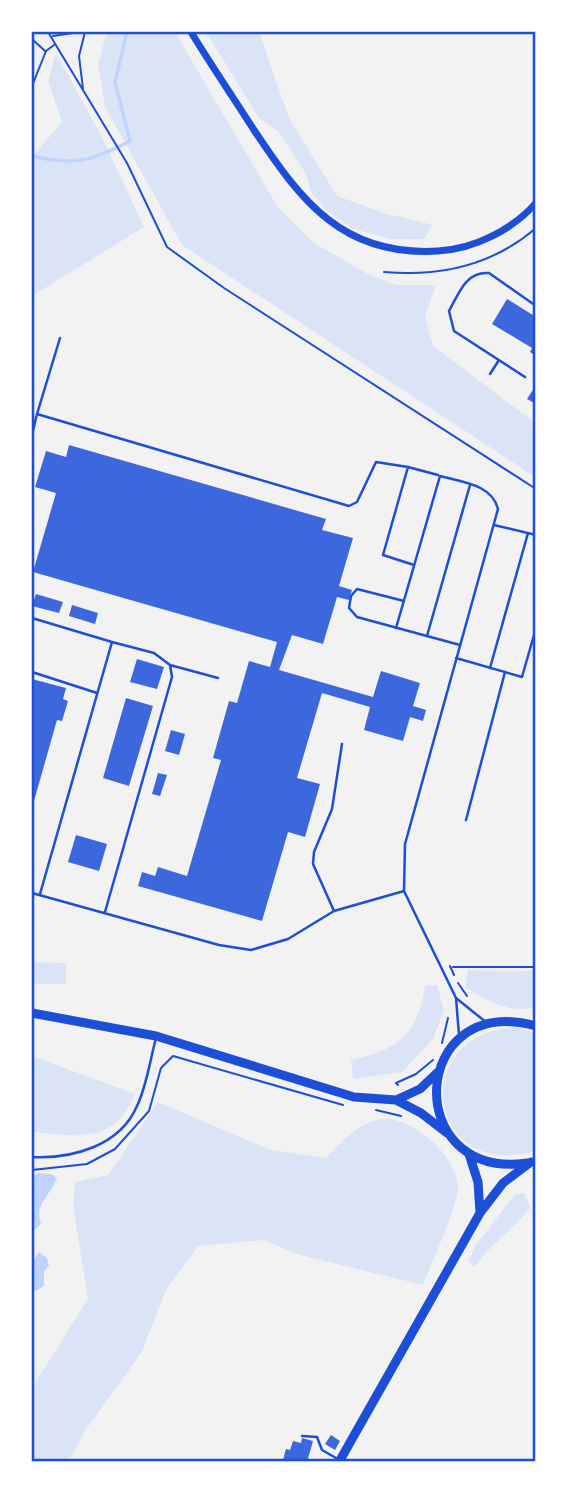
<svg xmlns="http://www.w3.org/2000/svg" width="567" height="1493" viewBox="0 0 567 1493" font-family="'Playfair Display',serif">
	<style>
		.green { fill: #dbe4f7 }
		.water { fill: #bfd3fe }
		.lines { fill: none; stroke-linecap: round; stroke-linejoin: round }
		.stream { stroke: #bfd3fe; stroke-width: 3.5 }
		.building { fill: #3d67dc }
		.path { stroke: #1d4ed8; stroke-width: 2 }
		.service { stroke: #1d4ed8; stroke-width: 2.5 }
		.tertiary { stroke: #1d4ed8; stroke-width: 7 }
		.primary { stroke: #1d4ed8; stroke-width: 9 }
		.neatline { fill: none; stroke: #1d4ed8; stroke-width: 2.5 }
	</style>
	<rect width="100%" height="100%" fill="#f2f2f2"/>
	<path class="green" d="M107,32h68l102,174 37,37 52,30 30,12h40l-11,31 8,30 102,77v54l-353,-232 -77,-138 -7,-43z
		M206,32h53l30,86 48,78 47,17 49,12 -9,14h-33l-37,-10 -27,-18 -16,-19 -5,-18 -27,-42 -20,-14z
		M56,53l46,84 42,90 -112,69v-139l30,-35 -14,-41z
		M32,962l34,1v21h-34z
		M468,970l67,1v37c-27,5 -48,-7 -70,-21z
		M437,985l7,25 -11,29 -31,33 -49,7 -2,-19c48,-11 66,-24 74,-74z
		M515,1027l20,6v118c-105,32 -131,-116 -20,-124z
		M32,1056l103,38c-22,51 -55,42 -103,38z
		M158,1102l113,48 55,8c15,-15 32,-36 56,-39 30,-3 78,39 76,70 -2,21 -27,75 -35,96l-123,-30 -36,-15 -66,6 -32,44 -25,63 -56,78 -16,30h-37v-73l56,-89 -15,-94 2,-23 33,-7z
		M524,1193l6,15c-18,23 -37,34 -55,58l-7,-4 8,-17 39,-51z"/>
	<path class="water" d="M38,1173l13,1 6,4c-7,19 -23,25 -16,46l-9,8v-55z
		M39,1252l8,6 2,8 -5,5v15l-8,5 -4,-3v-26z"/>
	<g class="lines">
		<path class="stream" d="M32,156c42,10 60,5 98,-15l-15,-59 12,-50"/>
	</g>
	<path class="building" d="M507,299l29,18v39l-6,-4 2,-4 -40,-24z
		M536,385v19l-9,-5z
		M69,445l257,74 -4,11 31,8 -14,48 13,4 -3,10 -12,-3 -14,47 -31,-9 -13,35 94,27 8,-26 39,12 -7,23 13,4 -3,11 -13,-4 -7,24 -39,-11 6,-23 -48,-14 -25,85 23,6 -15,53 -17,-5 -26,89 -124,-35 4,-14 13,4 3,-9 29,9 34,-116 -8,-2 16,-57 8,2 12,-42 21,6 7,-25 -244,-70 23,-79 -21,-6 11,-36 20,6z
		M36,594l27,8 -4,11 -27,-7z
		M72,605l26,8 -3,11 -26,-8z
		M137,659l27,8 -7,22 -27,-7z
		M32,679l34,9 -3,11 5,2 -6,20 -5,-1 -25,88z
		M126,698l27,8 -24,80 -26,-8z
		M171,730l14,4 -6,21 -14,-4z
		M158,773l9,2 -7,21 -8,-2z
		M76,835l31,9 -8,27 -31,-9z
		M331,1435l9,6 -5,9 -10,-6z
		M302,1438l11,3 -6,21 -24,-2 3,-11 4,1 3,-9 8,2z"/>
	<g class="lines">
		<path class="path" d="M48,32l79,131 40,84 57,41 312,201
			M53,36l27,-4
			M32,39l13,12
			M32,86l14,-35 8,-6
			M83,89l-4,-33 6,-24
			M384,272c56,5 109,-7 152,-44
			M450,966l4,9
			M453,967h83
			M458,983l9,13
			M442,1043l6,-25
			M398,1085l-2,-2 20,-9 17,-14
			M376,1110l25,6
			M32,1170l55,-6 28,-15 34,-38 12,-43 12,-12 170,49"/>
		<path class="service" d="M60,338l-23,76 312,92 8,-4 19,-40 32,5
			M490,374l9,-14
			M525,377l-71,-46 -5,-20c10,-18 17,-40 40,-38l47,33
			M32,435l5,-21
			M494,525l42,10
			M414,565l-31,-10 25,-88 30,8
			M404,601l-47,-12 -6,7 -2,12 8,9 103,28
			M32,618l80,24
			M427,636l43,-151
			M456,658l66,19 14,-49
			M490,668l38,-135
			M32,672l65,21
			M466,820l39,-148
			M404,891l52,107
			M32,893l187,52 32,5 37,-11 46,-28 70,-20 1,-47 93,-335c-6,-25 -37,-27 -58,-33l-44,152
			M40,894l72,-252 42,11 16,12
			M334,911l-21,-47 1,-12 18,-43 10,-65
			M105,912l67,-235 -2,-12 48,13
			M459,1035l-3,-37 31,25
			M32,1157c40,2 88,-11 105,-51 10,-21 13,-46 19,-68
			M302,1436l15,1 5,13 14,8"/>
		<path class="tertiary" d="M191,32c20,33 42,65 63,98 47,71 89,127 184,121 36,-2 74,-21 98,-48"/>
		<path class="primary" d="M32,1013l124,23 198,61 42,3 24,-11 18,-17
			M396,1100l25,13 26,20
			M469,1154l9,28 2,31
			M527,1163c-126,18 -118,-172 9,-137
			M339,1462l141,-249 23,-30 28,-21"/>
	</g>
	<rect width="567" height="1493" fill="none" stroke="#ffffff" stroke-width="66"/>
	<rect x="33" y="33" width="501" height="1427" class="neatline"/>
</svg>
